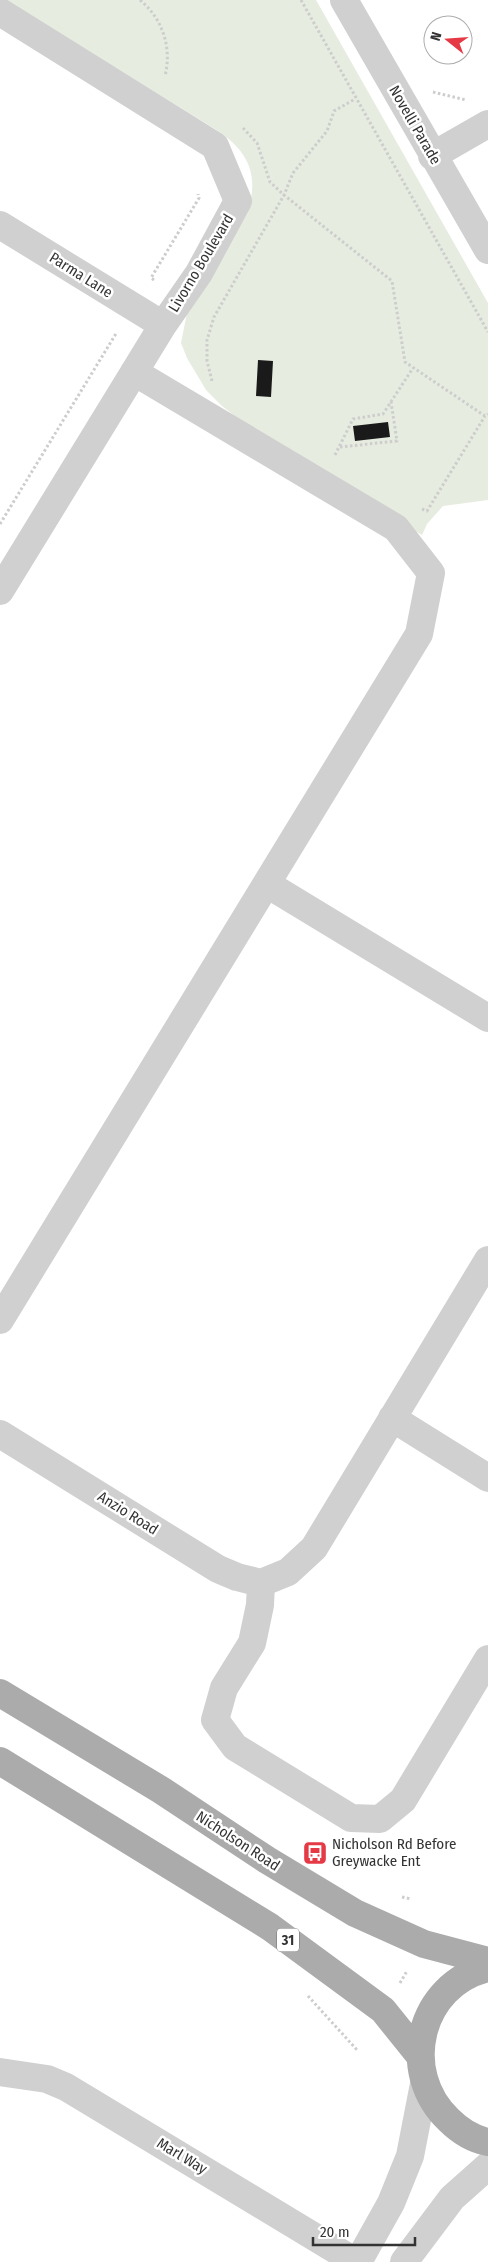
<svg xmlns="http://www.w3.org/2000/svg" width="488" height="2262" viewBox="0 0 488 2262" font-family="'Fira Sans Condensed',sans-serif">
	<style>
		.green { fill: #e6ecdf }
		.building { fill: #1a1a1a }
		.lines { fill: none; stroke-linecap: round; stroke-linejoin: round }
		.path { stroke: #cdcdcd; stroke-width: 3; stroke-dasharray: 2.5 2.5; stroke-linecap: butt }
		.minor { stroke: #d0d0d0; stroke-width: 28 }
		.tertiary { stroke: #d0d0d0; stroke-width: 28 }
		.primary { stroke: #ababab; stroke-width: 28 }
		.labels { text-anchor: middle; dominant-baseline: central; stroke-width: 5; stroke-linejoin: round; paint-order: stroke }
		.shield { fill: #fff; stroke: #707070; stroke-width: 1 }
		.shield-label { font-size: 14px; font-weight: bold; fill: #333 }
		.street-label { font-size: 15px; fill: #333; stroke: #fff }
		.poi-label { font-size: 15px; fill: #333; stroke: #fff; text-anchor: start }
	</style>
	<rect width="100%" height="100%" fill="#fff"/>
	<path class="green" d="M5,0h311l172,303v197l-45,6 -16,18 -5,11 -155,-94 -45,-35 -16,-16 -19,-32 -6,-15 6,-30 60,-99c13,-39 2,-63 -32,-85z"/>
	<path class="building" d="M258,360l15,1 -2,36 -15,-1z
		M388,422l2,15 -35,4 -2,-15z"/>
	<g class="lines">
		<path class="path" d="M140,0c23,19 32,48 25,76
			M301,0l187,332
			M433,92l33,8
			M243,128l14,15 13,39 14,13 108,86 13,81 80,54 3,-2
			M154,280l-3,-2 48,-80 -1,-4
			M212,381l-5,-20v-21l7,-23 70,-122 9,-22 34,-42 7,-20 21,-12
			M340,447l57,-6 -6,-39
			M335,455l18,-36 30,-5 30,-46
			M422,509l5,2 58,-95
			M0,524l117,-192
			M402,1897l9,2
			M400,1983l7,-12
			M308,1996l50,55"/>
		<path class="minor" d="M344,0l144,250
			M0,12l215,134 23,55 -39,72 -36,52 -163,266
			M432,156l56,-32
			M0,225l163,100
			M267,884l221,134
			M0,1320l419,-686 12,-61 -35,-45 -262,-156
			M392,1418l96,60
			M0,1434l218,135 19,8 24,6
			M261,1583l-1,22 -8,38 -28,45 -9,32 20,27 116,71 29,1 23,-19 85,-141
			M261,1583l27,-11 26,-24 174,-288
			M0,2072l47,7 19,8 290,175"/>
		<path class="tertiary" d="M358,2262l33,-59 19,-47 14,-72
			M404,2262l48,-64 36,-32"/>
		<path class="primary" d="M0,1693l161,97 106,70 88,53 69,31 64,17
			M0,1761l270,166 113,83 37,46
			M488,1968c-69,16 -90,104 -39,152 10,10 24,19 39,22"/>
	</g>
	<defs>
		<symbol id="bus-square" viewBox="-11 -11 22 22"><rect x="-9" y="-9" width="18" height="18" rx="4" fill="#e63946" stroke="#fff"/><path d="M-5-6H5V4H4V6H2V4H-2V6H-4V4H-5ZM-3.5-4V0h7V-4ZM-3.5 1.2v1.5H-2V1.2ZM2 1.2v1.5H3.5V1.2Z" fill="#fff"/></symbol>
	</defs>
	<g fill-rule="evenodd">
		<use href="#bus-square" x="301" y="1839" width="28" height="28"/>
	</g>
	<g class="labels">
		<rect class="shield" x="277" y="1928.5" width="22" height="23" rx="4"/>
		<g class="shield-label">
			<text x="288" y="1940">31</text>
		</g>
		<g class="street-label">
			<text transform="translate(415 125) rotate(60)">Novelli Parade</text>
			<text transform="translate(201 263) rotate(-59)">Livorno Boulevard</text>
			<text transform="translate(81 275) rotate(32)">Parma Lane</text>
			<text transform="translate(128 1513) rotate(32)">Anzio Road</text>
			<text transform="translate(238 1841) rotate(33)">Nicholson Road</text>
			<text transform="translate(182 2156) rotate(31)">Marl Way</text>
		</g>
		<g class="poi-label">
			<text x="332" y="1844">Nicholson Rd Before<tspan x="332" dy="17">Greywacke Ent</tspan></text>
		</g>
	</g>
	<g transform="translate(448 40) rotate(287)"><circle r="24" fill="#ffffff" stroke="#adadad"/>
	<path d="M0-4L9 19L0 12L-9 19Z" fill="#e63946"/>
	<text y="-8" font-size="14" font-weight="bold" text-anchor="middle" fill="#333333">N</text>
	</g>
	<path d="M313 2237v8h102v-8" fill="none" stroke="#333333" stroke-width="2.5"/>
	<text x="320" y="2237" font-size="15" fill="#333333" stroke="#ffffff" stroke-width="4" paint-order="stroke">20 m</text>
</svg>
